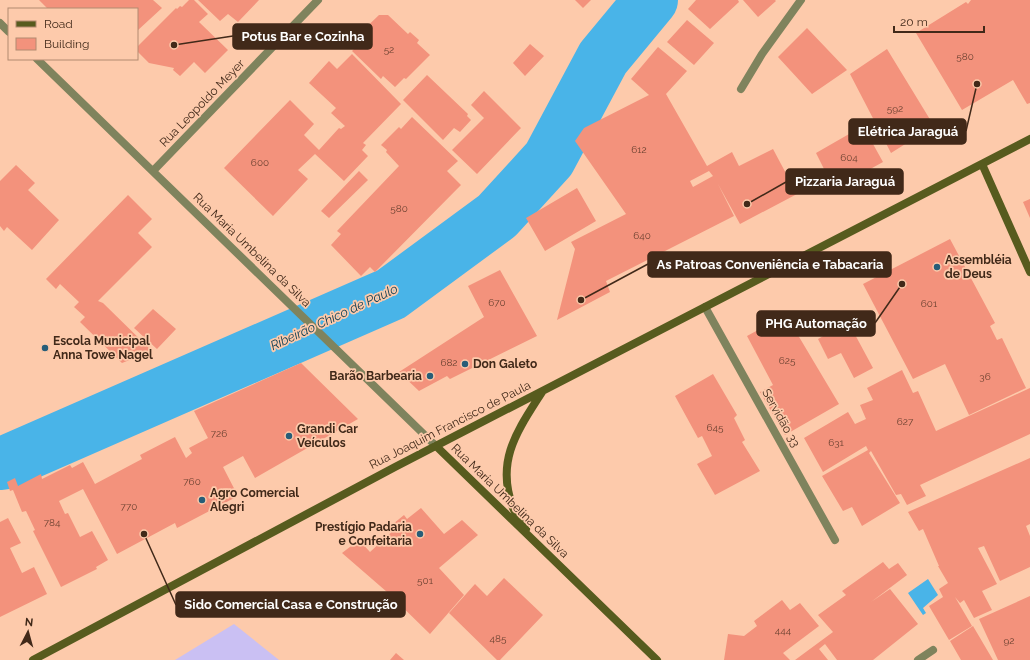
<svg xmlns="http://www.w3.org/2000/svg" width="1030" height="660" viewBox="0 0 1030 660" font-family="Raleway,sans-serif">
	<style>
		.green { fill: #cac0f3 }
		.water { fill: #49b4e8 }
		.lines { fill: none; stroke-linecap: round; stroke-linejoin: round }
		.river { stroke: #49b4e8; stroke-width: 54 }
		.building { fill: #f3927c; fill-rule: evenodd }
		.service { stroke: #7f835d; stroke-width: 8 }
		.minor { stroke: #7f835d; stroke-width: 8 }
		.secondary { stroke: #575b1e; stroke-width: 8 }
		.poi-dot { fill: #275d78; stroke: #fdcaab; stroke-width: 1.5 }
		.labels { text-anchor: middle; dominant-baseline: central; stroke-width: 3.5; stroke-linejoin: round; paint-order: stroke }
		.number-label { font-size: 10px; fill: #6e4332 }
		.street-label { font-size: 12px; fill: #412919; stroke: #fdcaab }
		.poi-label { font-size: 12px; font-weight: bold; fill: #412919; stroke: #fdcaab; text-anchor: start }
		.water-label { font-size: 13px; font-style: italic; fill: #124055; stroke: #fdcaab }
		.leader { fill: none; stroke: #412919; stroke-width: 1.5 }
		.callout-dot { fill: #412919; stroke: #fdcaab; stroke-width: 1.5 }
		.callout { fill: #412919; stroke: #412919; stroke-width: 1.5 }
		.callout-label { font-size: 13px; text-anchor: middle; font-weight: bold; fill: #fff }
	</style>
	<rect width="100%" height="100%" fill="#fdcaab"/>
	<path class="green" d="M234,624l45,36h-104z"/>
	<path class="water" d="M928,579l10,16 -15,13 3,5 -3,2 -15,-22z"/>
	<g class="lines">
		<path class="river" d="M0,463l7,-1 384,-168 106,-78 52,-57 54,-101 48,-58"/>
	</g>
	<path class="building" d="M39,0h114l9,8 -25,23v-22h-89z
		M189,0h5l14,14 -9,8 29,28 -23,23 -11,-11 -14,14 -7,-6 1,-2 -25,-5 -12,-12v-4l39,-39 1,1 3,-3 2,1z
		M198,0h61l-21,22 -10,-8 -8,7z
		M575,0h16l-8,8z
		M696,0h42l1,2 -29,27 -22,-20z
		M743,0h32l1,1 -18,16z
		M971,0h59v103l-3,1 -14,-24 -51,30 -46,-77 50,-31 2,2z
		M379,15h9l20,19 2,-2 9,8 -2,3 13,12 -24,24 -2,-1 -9,9 -12,-11 -2,3 -29,-28 5,-5 -5,-5z
		M687,20l27,23 -20,22 -27,-23z
		M807,28l40,42 -35,24 -34,-37z
		M530,44l14,12 -19,20 -12,-13z
		M658,47l29,24 -21,23 41,72 25,-14 7,14 34,-17 24,45 -57,30 -22,-40 16,32 -128,65 4,11 -53,28 18,-71 -4,-7 55,-28 -51,-73 9,-13 65,-33 -18,-16zM709,171l4,5 -20,11 -3,-6z
		M887,49l47,77 -43,27 -41,-79z
		M352,54l49,50 -38,39 3,2 -4,5 6,6 -24,25 -29,-27 -17,16 10,9 -35,37 -49,-48 66,-68 24,24 -10,11 15,15 20,-22 2,1 4,-3 -14,-13 5,-5 -27,-25 20,-22 8,8z
		M427,75l41,39 -1,2 4,4 -11,12 -6,-4 -11,12 -40,-40z
		M484,91l37,37 -44,46 -25,-24 32,-32 -13,-13z
		M412,117l46,44 -11,10 14,14 -86,87 -5,-5 -9,9 -30,-31 10,-11 -4,-3 62,-65 -13,-14 1,-2 -6,-5 18,-18 2,2z
		M863,126l20,36 -49,27 -18,-36z
		M16,165l19,18 -7,7 31,30 -27,30 -25,-23 -3,4 -4,-5v-45z
		M359,171l9,9 -39,38 -8,-7z
		M577,188l19,33 -51,30 -19,-33z
		M128,195l24,24 -14,14 14,14 -54,54 5,2 49,48 -30,12 -42,-41 5,-5 -11,-10 5,-5 -19,-18 -4,5 -10,-10z
		M1030,199v19l-7,-16z
		M950,239l45,84 -5,3 7,14 5,-2 24,50 -57,27 -24,-51 -32,15 -50,-95z
		M500,270l37,66 -87,43 -3,-3 -28,15 -20,-19 85,-55 -16,-31z
		M153,309l23,20 -19,20 -23,-21z
		M786,315l53,89 -54,31 -25,-43 13,-7 -26,-49z
		M841,326l3,7 8,-4 21,39 -19,10 -13,-25 -13,6 -10,-20z
		M301,363l57,56 -103,59 -12,-22 -20,11 15,29 -61,32 -2,-5 -58,31 -34,-65 -24,12 6,13 3,-1 12,24 12,-6 16,29 -12,7 1,2 -36,18 -28,-56 2,-1 -9,-19 -4,1 -9,-22 -3,1 -3,-9 8,-4 3,8 23,-12 1,5 28,-14 2,3 11,-6 12,22 47,-25 -2,-4 35,-18 11,21 6,-5 -3,-5 19,-10 -14,-27z
		M902,370l11,23 5,-2 18,40 94,-43v46l-110,51 6,11 -19,9 -6,-11 -5,1 -25,-44 -2,2 31,50 -38,23 -10,-19 -9,4 -21,-35 46,-26 -2,-4 -43,26 -19,-34 44,-26 7,12 11,-5 -6,-14 13,-5 -6,-12z
		M713,374l24,41 -3,3 11,22 -3,2 18,29 -45,24 -18,-31 15,-8 -10,-20 -4,2 -23,-42z
		M1030,458v66l-4,2 4,10v31l-30,14 -16,-35 -6,2 19,36 -15,7 10,19 -18,8 -10,-18 -4,3 -5,-6 17,29 -23,14 -20,-34 14,-9 -4,-8 9,-6 -10,-17h1l-16,-37 -4,2 -11,-19z
		M421,508l23,26 18,-14 16,15 -39,33 25,27 -34,39 -43,-42 -45,-39 17,-13 11,12 26,-24 -3,-4 11,-9 3,4z
		M8,518l13,25 -11,5 12,25 12,-6 13,27 -47,23v-95z
		M883,562l6,7 9,-6 9,12 -36,27 19,-13 28,35 -45,36h-36l-12,-16 -6,5 9,11h-33l38,-28 -15,-17 28,-20 -4,-4z
		M504,578l39,37 -43,45h-3l-48,-47 26,-29 12,12z
		M1030,596v64h-32l-19,-41z
		M782,600l8,10 10,-7 19,23 -36,27 7,7h-66l4,-26 16,2 13,-10 -3,-5z
		M973,626l20,34h-32l-11,-19z
		M396,653l8,7h-14z"/>
	<g class="lines">
		<path class="service" d="M741,89l21,-35 39,-54"/>
		<path class="minor" d="M0,23l9,9
			M37,59l399,387
			M153,171l165,-171
			M705,307l130,233
			M918,660l15,-10"/>
		<path class="secondary" d="M982,164l48,108
			M436,446l221,214
			M526,529c-4,-7 -10,-14 -13,-21 -18,-48 5,-78 29,-116
			M33,660l362,-193 635,-328"/>
	</g>
	<g class="poi-dot">
		<circle cx="937" cy="267" r="4"/>
		<circle cx="45" cy="348" r="4"/>
		<circle cx="465" cy="364" r="4"/>
		<circle cx="430" cy="376" r="4"/>
		<circle cx="289" cy="436" r="4"/>
		<circle cx="202" cy="500" r="4"/>
		<circle cx="420" cy="534" r="4"/>
	</g>
	<g class="labels">
		<g class="number-label">
			<text x="389" y="49">52</text>
			<text x="965" y="56">580</text>
			<text x="895" y="108">592</text>
			<text x="639" y="149">612</text>
			<text x="849" y="157">604</text>
			<text x="260" y="162">600</text>
			<text x="399" y="208">580</text>
			<text x="642" y="235">640</text>
			<text x="497" y="302">670</text>
			<text x="929" y="303">601</text>
			<text x="787" y="360">625</text>
			<text x="449" y="362">682</text>
			<text x="985" y="376">36</text>
			<text x="905" y="421">627</text>
			<text x="715" y="427">645</text>
			<text x="219" y="433">726</text>
			<text x="836" y="442">631</text>
			<text x="192" y="481">760</text>
			<text x="129" y="506">770</text>
			<text x="52" y="522">784</text>
			<text x="425" y="580">501</text>
			<text x="783" y="630">444</text>
			<text x="498" y="638">485</text>
			<text x="1009" y="640">92</text>
		</g>
		<g class="street-label">
			<text transform="translate(202 103) rotate(-46)">Rua Leopoldo Meyer</text>
			<text transform="translate(252 250) rotate(44)">Rua Maria Umbelina da Silva</text>
			<text transform="translate(781 418) rotate(61)">Servidão 33</text>
			<text transform="translate(450 425) rotate(-27)">Rua Joaquim Francisco de Paula</text>
			<text transform="translate(510 501) rotate(44)">Rua Maria Umbelina da Silva</text>
		</g>
		<g class="poi-label">
			<text x="945" y="260">Assembléia<tspan x="945" dy="14">de Deus</tspan></text>
			<text x="53" y="341">Escola Municipal<tspan x="53" dy="14">Anna Towe Nagel</tspan></text>
			<text x="473" y="364">Don Galeto</text>
			<text x="422" y="376" text-anchor="end">Barão Barbearia</text>
			<text x="297" y="429">Grandi Car<tspan x="297" dy="14">Veículos</tspan></text>
			<text x="210" y="493">Agro Comercial<tspan x="210" dy="14">Alegri</tspan></text>
			<text x="412" y="527" text-anchor="end">Prestígio Padaria<tspan x="412" dy="14">e Confeitaria</tspan></text>
		</g>
		<g class="water-label">
			<text transform="translate(334 317) rotate(-25)">Ribeirão Chico de Paulo</text>
		</g>
	</g>
	<path class="leader" d="M174 45L233 36M977 84L966 131M747 204L786 182M581 300L648 264M902 284L875 323M144 534L176 605"/>
	<g class="callout-dot">
		<circle cx="174" cy="45" r="4"/>
		<circle cx="977" cy="84" r="4"/>
		<circle cx="747" cy="204" r="4"/>
		<circle cx="581" cy="300" r="4"/>
		<circle cx="902" cy="284" r="4"/>
		<circle cx="144" cy="534" r="4"/>
	</g>
	<g class="callout">
		<rect x="233" y="24" width="139" height="25" rx="4"/>
		<rect x="849" y="119" width="117" height="25" rx="4"/>
		<rect x="786" y="169" width="117" height="25" rx="4"/>
		<rect x="648" y="252" width="243" height="25" rx="4"/>
		<rect x="757" y="311" width="118" height="25" rx="4"/>
		<rect x="176" y="592" width="229" height="25" rx="4"/>
	</g>
	<g class="callout-label">
		<text x="303" y="41">Potus Bar e Cozinha</text>
		<text x="908" y="136">Elétrica Jaraguá</text>
		<text x="845" y="186">Pizzaria Jaraguá</text>
		<text x="770" y="269">As Patroas Conveniência e Tabacaria</text>
		<text x="816" y="328">PHG Automação</text>
		<text x="291" y="609">Sido Comercial Casa e Construção</text>
	</g>
	<rect x="8" y="8" width="130" height="52" fill="#fdcaab" stroke="#b28a71"/>
	<rect x="16" y="21" width="20" height="6" fill="#575b1e" stroke="#b28a71"/>
	<text x="44" y="28" font-size="12" fill="#412919">Road</text>
	<rect x="16" y="38" width="20" height="12" fill="#f3927c" stroke="#b28a71"/>
	<text x="44" y="48" font-size="12" fill="#412919">Building</text>
	<g transform="translate(28 632) rotate(6)" stroke="#fdcaab" stroke-width="3" paint-order="stroke">
	<path d="M0-3L7 15L0 10L-7 15Z" fill="#412919"/>
	<text y="-6" font-size="11" font-weight="bold" text-anchor="middle" fill="#412919">N</text>
	</g>
	<path d="M894 26v6h90v-6" fill="none" stroke="#412919" stroke-width="2"/>
	<text x="900" y="26" font-size="12" fill="#412919" stroke="#fdcaab" stroke-width="3" paint-order="stroke">20 m</text>
</svg>
